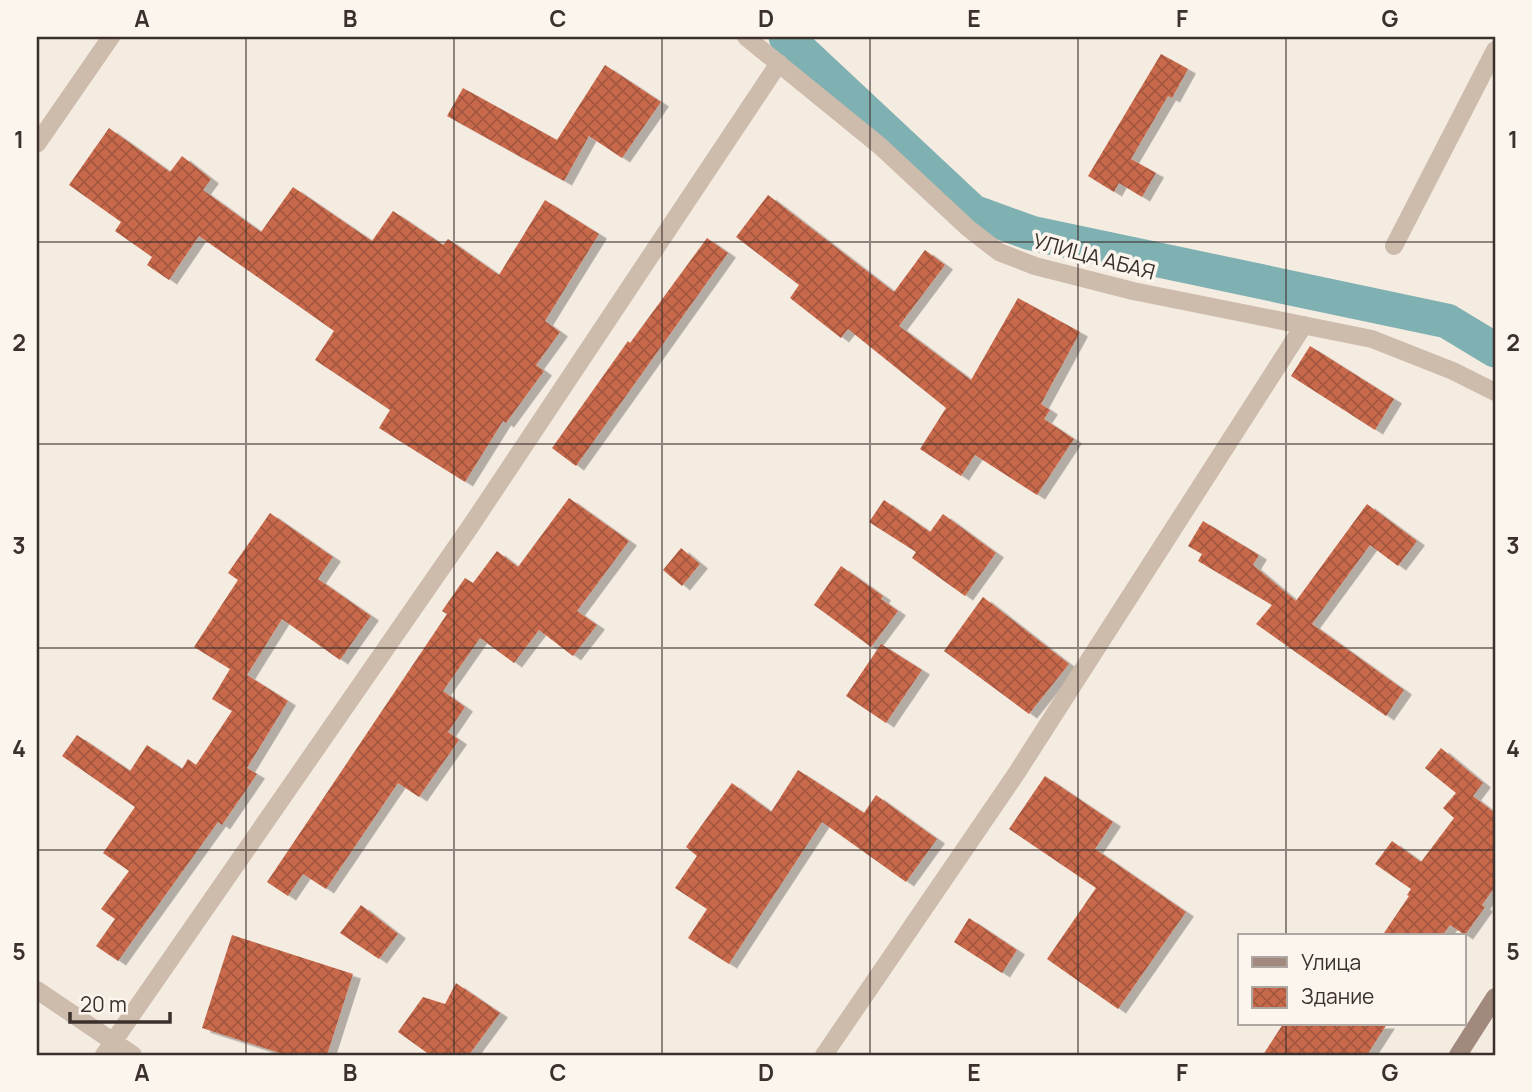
<svg xmlns="http://www.w3.org/2000/svg" width="1532" height="1092" viewBox="0 0 1532 1092" font-family="Manrope,sans-serif">
	<style>
		.lines { fill: none; stroke-linecap: round; stroke-linejoin: round }
		.canal { stroke: #7fb0b2; stroke-width: 35 }
		.building { fill: url(#building-cross-hatch); filter: url(#shadow) }
		.minor { stroke: #cdbbac; stroke-width: 18 }
		.secondary { stroke: #a18a7d; stroke-width: 18 }
		.grid { fill: none; stroke: #3b302b; stroke-width: 2; stroke-opacity: 0.55 }
		.labels { text-anchor: middle; dominant-baseline: central; stroke-width: 7; stroke-linejoin: round; paint-order: stroke }
		.street-label { font-size: 21px; fill: #3b302b; stroke: #fbf5ee }
		.neatline { fill: none; stroke: #3b302b; stroke-width: 2.5 }
		.grid-label { font-size: 23px; text-anchor: middle; font-weight: bold; fill: #3b302b }
	</style>
	<defs>
		<pattern id="building-cross-hatch" width="8" height="8" patternUnits="userSpaceOnUse" patternTransform="scale(1.75)"><rect width="8" height="8" fill="#c8694b"/><path d="M0 0l8 8M0 8l8-8" fill="none" stroke="#a4573f"/></pattern>
		<filter id="shadow"><feDropShadow dx="8" dy="4.5" stdDeviation="0" flood-color="#0004"/></filter>
	</defs>
	<rect width="100%" height="100%" fill="#f4ebe1"/>
	<g class="lines">
		<path class="canal" d="M786,37l187,175 58,21 416,88 48,29"/>
	</g>
	<path class="building" d="M1161,54l27,15 -16,29 -4,-2 -37,63 25,14 -14,24 -23,-14 -5,9 -26,-16z
		M605,65l56,37 -39,56 -33,-22 -25,45 -117,-65 16,-28 94,52z
		M109,128l61,44 12,-16 29,23 -8,11 58,42 32,-45 79,54 21,-30 50,34 5,-6 51,36 46,-75 54,34 -54,87 15,11 -24,33 8,6 -38,52 -3,-2 -38,61 -86,-54 11,-18 -75,-50 19,-29 -135,-95 -30,44 -22,-15 5,-8 -37,-26 6,-9 -52,-37z
		M768,195l126,97 31,-42 20,15 -46,61 72,54 47,-82 62,34 -39,72 9,6 -6,9 30,20 -37,56 -62,-40 -14,21 -41,-27 26,-41 -98,-79 -7,9 -51,-40 9,-13 -63,-48z
		M707,238l21,15 -152,213 -24,-18 76,-107 2,2z
		M1310,346l84,53 -19,31 -84,-54z
		M569,498l60,43 -52,70 20,14 -24,31 -34,-26 -25,33 -34,-25 -37,53 22,16 -17,25 11,8 -40,57 -21,-14 -72,106 -23,-15 -15,22 -21,-14 180,-268 -5,-3 23,-33 8,5 24,-32 21,16z
		M884,500l46,32 13,-18 53,39 -31,43 -53,-38 4,-6 -47,-30z
		M1367,504l50,37 -19,25 -28,-21 -58,79 92,66 -18,26 -130,-92 16,-19 -74,-44 4,-7 -14,-8 15,-25 56,34 -6,10 43,36z
		M270,513l63,44 -15,22 53,37 -31,44 -58,-41 -35,56 41,26 -41,67 10,6 -35,51 -4,-3 -100,139 -22,-15 19,-27 -14,-10 28,-38 -26,-18 32,-46 -73,-51 15,-21 53,36 17,-26 35,24 6,-10 8,6 36,-54 -20,-12 18,-30 -36,-22 44,-67 -10,-7z
		M681,548l19,16 -18,22 -19,-16z
		M841,566l42,30 -2,3 17,12 -27,36 -57,-42z
		M983,597l86,67 -40,50 -85,-63z
		M881,644l41,26 -36,53 -40,-27z
		M1441,748l42,35 -10,13 22,17v74l-13,18 3,2 -20,28 -15,-10 -8,11h-60l27,-40 -2,-1 4,-6 -36,-25 17,-23 29,21 33,-44 -11,-10 13,-15 -31,-25z
		M798,770l66,43 12,-18 61,44 -31,43 -84,-60 -93,142 -41,-26 19,-29 -32,-21 22,-32 -11,-9 46,-64 39,29z
		M1045,776l68,46 -18,27 91,63 -68,97 -71,-50 49,-71 -87,-59z
		M361,905l37,29 -19,25 -39,-26z
		M969,918l48,32 -15,23 -48,-31z
		M232,935l121,39 -26,81h-41l-84,-27z
		M456,983l44,30 -31,42h-39l-32,-23 25,-35 22,7z
		M1283,1024h104l-20,31h-104z"/>
	<g class="lines">
		<path class="minor" d="M746,37l134,109 88,82 31,24 36,14 98,25 239,48 81,32 42,21
			M37,144l74,-107
			M1394,246l101,-196
			M37,990l96,65
			M104,1055l366,-528 309,-464
			M824,1055l192,-281 288,-449"/>
		<path class="secondary" d="M1458,1055l37,-58"/>
	</g>
	<path class="grid" d="M246,37v1018M454,37v1018M662,37v1018M870,37v1018M1078,37v1018M1286,37v899M37,242h1458M37,444h1458M37,648h1458M37,850h1458M1286,1024v31"/>
	<g class="labels">
		<g class="street-label">
			<text transform="translate(1094 256) rotate(15)">УЛИЦА АБАЯ</text>
		</g>
	</g>
	<rect width="1532" height="1092" fill="none" stroke="#fbf5ee" stroke-width="77"/>
	<rect x="1238" y="934" width="228" height="91" fill="#fbf5ee" stroke="#aea6a0" stroke-width="2"/>
	<rect x="1252" y="957" width="35" height="10" fill="#a18a7d" stroke="#aea6a0" stroke-width="2"/>
	<text x="1301" y="970" font-size="21" fill="#3b302b">Улица</text>
	<rect x="1252" y="987" width="35" height="21" fill="url(#building-cross-hatch)" stroke="#aea6a0" stroke-width="2"/>
	<text x="1301" y="1004" font-size="21" fill="#3b302b">Здание</text>
	<path d="M70 1012v10h100v-10" fill="none" stroke="#3b302b" stroke-width="3.5"/>
	<text x="80" y="1012" font-size="21" fill="#3b302b" stroke="#fbf5ee" stroke-width="5" paint-order="stroke">20 m</text>
	<rect x="38" y="38" width="1456" height="1016" class="neatline"/>
	<g class="grid-label">
		<text x="142" y="27">A</text>
		<text x="350" y="27">B</text>
		<text x="558" y="27">C</text>
		<text x="766" y="27">D</text>
		<text x="974" y="27">E</text>
		<text x="1182" y="27">F</text>
		<text x="1390" y="27">G</text>
		<text x="19" y="148">1</text>
		<text x="1513" y="148">1</text>
		<text x="19" y="351">2</text>
		<text x="1513" y="351">2</text>
		<text x="19" y="554">3</text>
		<text x="1513" y="554">3</text>
		<text x="19" y="757">4</text>
		<text x="1513" y="757">4</text>
		<text x="19" y="960">5</text>
		<text x="1513" y="960">5</text>
		<text x="142" y="1081">A</text>
		<text x="350" y="1081">B</text>
		<text x="558" y="1081">C</text>
		<text x="766" y="1081">D</text>
		<text x="974" y="1081">E</text>
		<text x="1182" y="1081">F</text>
		<text x="1390" y="1081">G</text>
	</g>
</svg>
